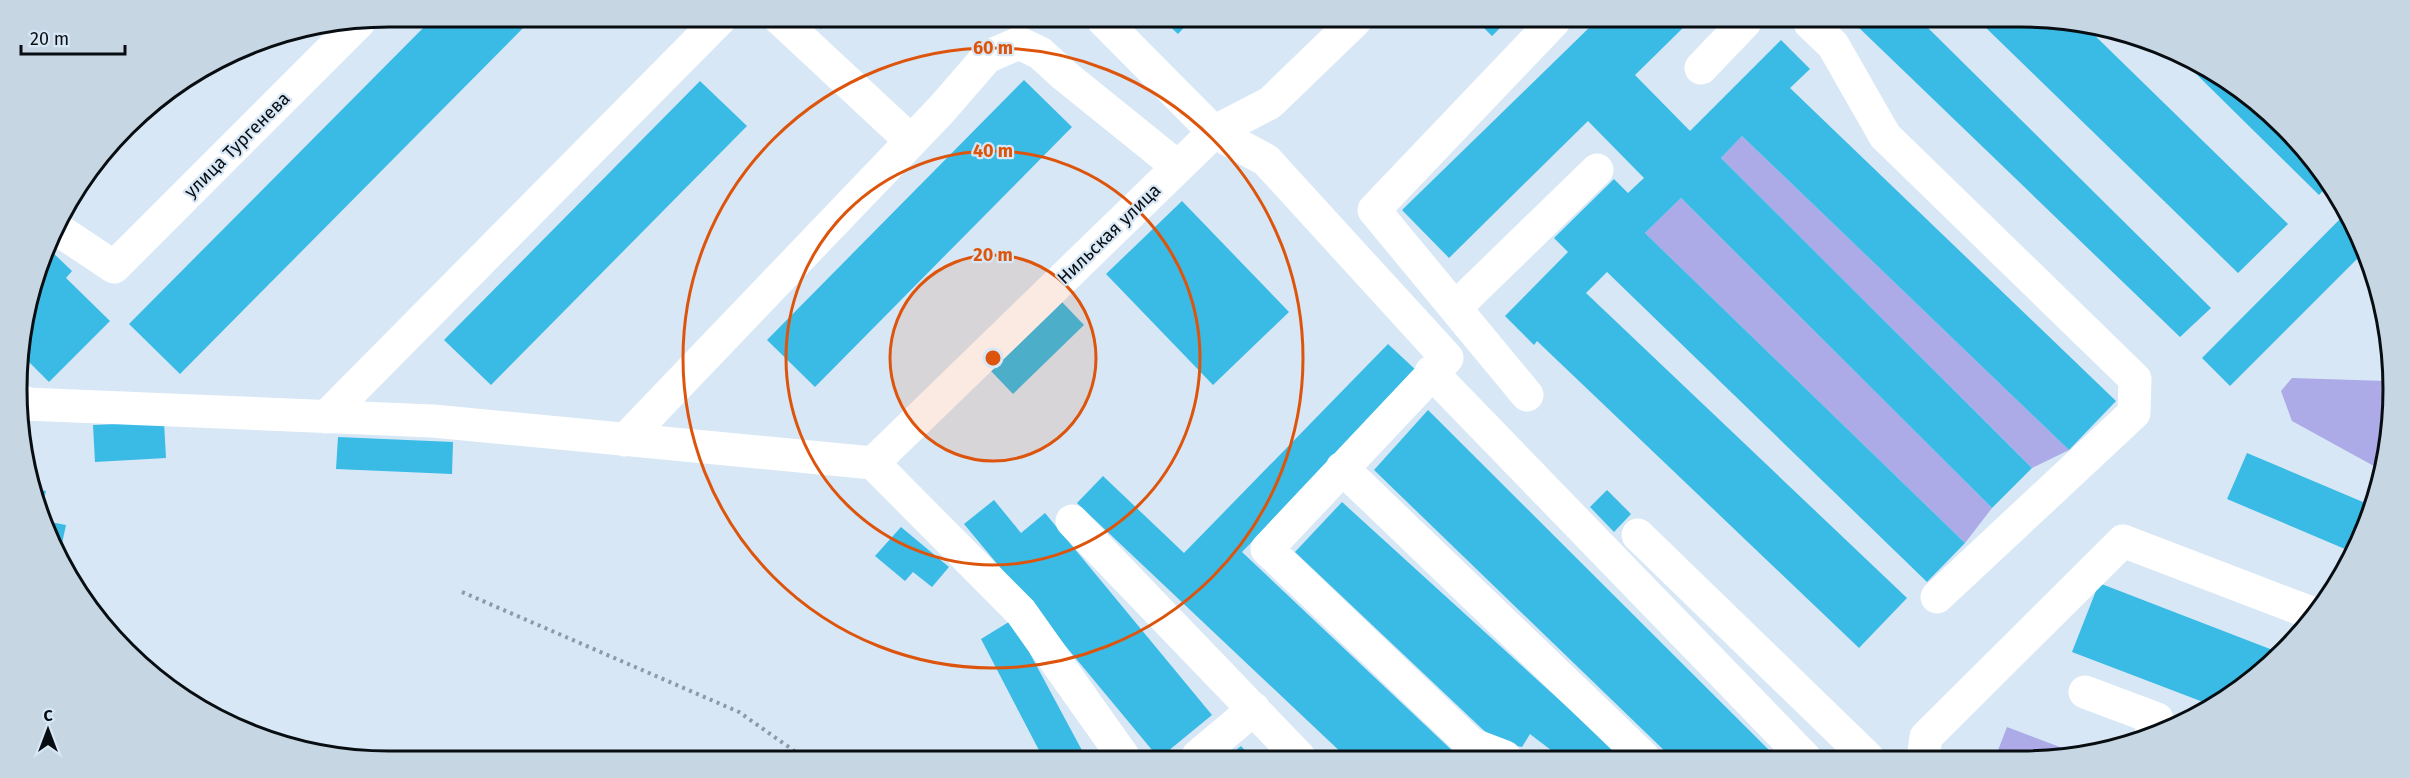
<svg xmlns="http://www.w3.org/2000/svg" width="2410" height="778" viewBox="0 0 2410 778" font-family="'Fira Sans',sans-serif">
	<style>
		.green { fill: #acaae7 }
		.building { fill: #39bbe5 }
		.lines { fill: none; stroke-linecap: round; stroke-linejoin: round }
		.path { stroke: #8d99a3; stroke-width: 4; stroke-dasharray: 3 4.5; stroke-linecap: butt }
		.minor { stroke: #fff; stroke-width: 33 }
		.ring { fill: none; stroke: #dd550c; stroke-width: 3 }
		.labels { text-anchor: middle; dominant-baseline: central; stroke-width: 4.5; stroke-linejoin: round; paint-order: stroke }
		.street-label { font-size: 18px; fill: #080d11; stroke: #d7e7f5 }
		.rim { fill: none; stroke: #080d11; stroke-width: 3 }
		.centre { fill: #dd550c; stroke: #d7e7f5; stroke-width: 3 }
		.ring-label { font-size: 18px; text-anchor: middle; font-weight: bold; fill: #dd550c; stroke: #d7e7f5; stroke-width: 4.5; stroke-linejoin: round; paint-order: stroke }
	</style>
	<rect width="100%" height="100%" fill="#d7e7f5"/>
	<path class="green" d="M1742,136l327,314 -37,18 -311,-310z
		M1681,198l311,310 -27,35 -320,-310z
		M2292,378l94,3v81l-3,9 -91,-50 -11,-30z
		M2007,727l74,28 -11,3h-75z"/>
	<path class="building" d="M434,17h100l-354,357 -51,-50z
		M809,18h22l-10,11z
		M1163,20h28l-13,14z
		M1477,21h30l-15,15z
		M1595,22h94l-54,53 55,56 91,-91 29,29 -20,19 326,313 -47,49 -327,-314 -21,22 311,310 -40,40 -311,-310 -36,35 320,310 -38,39 -320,-310 -21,21 321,305 -48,50 -322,-307 -3,4 -29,-29 63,-64 -14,-14 60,-59 14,14 16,-15 -56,-57 -139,137 -47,-48z
		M1854,23h69l288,285 -31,29z
		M1981,23l102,1 205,200 -50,49z
		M2182,60l46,19 103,103 -12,13z
		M1024,80l48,47 -257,260 -48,-47z
		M700,81l47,45 -256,259 -47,-45z
		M1182,201l107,111 -76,73 -107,-111z
		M2344,215l17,40 -131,131 -28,-28z
		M48,248l24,23 -6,7 44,43 -61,61 -29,-29v-12z
		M1062,302l22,23 -71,69 -22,-23z
		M1388,344l30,28 -176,180 217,205h-113l-269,-254 26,-27 81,77z
		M1428,410l349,348 -106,-1 -297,-287z
		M164,422l2,36 -71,4 -2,-37z
		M338,437l115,5 -1,32 -116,-5z
		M2247,453l123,52 -18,47 -125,-53z
		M30,488l16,3 -5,21 -1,-2z
		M1607,490l24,24 -17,18 -24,-25z
		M994,500l27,33 24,-20 167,202 -50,41h-5l-193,-232z
		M1342,502l280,255h-62l-30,-23 -8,13 -26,-5 -201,-190z
		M45,521l21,4 -6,28z
		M901,527l48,40 -17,20 -19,-15 -8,9 -30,-25z
		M2099,583l184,71 -72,51 -139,-53z
		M1012,620l73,136h-43l-61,-117z
		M1241,746l9,10h-21z"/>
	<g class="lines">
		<path class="path" d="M462,592l277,120 61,43"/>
		<path class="minor" d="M779,18l132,123
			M1103,20l111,112 52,28 181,198 -180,191 204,195 34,13
			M1810,23l23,22 52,91 250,243 -1,34 -197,184
			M1701,68l44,-46
			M54,227l60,40 245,-245
			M1455,308l142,-138
			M1431,372l374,386
			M1527,395l-153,-185 180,-189
			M24,402l2,2 407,17 440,42 148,149 102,144
			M326,417l395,-399
			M625,440l316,-330 46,-53 32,-14 21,10 24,22 114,92
			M873,463l341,-331 56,-29 85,-82
			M1342,468l301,289
			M1072,521l227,236
			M1638,535l230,223
			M2085,692l72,27 -6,15
			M1198,756l56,-47
			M1923,758l3,-21 197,-196 191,73"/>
	</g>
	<circle cx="993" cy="358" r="103" fill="#dd550c" fill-opacity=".12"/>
	<g class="ring">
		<circle cx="993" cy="358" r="103"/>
		<circle cx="993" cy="358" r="207"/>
		<circle cx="993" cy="358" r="310"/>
	</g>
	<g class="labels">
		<g class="street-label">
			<text transform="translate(237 145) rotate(-45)">улица Тургенева</text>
			<text transform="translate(1109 234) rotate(-44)">Нильская улица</text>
		</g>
	</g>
	<path d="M0 0H2410V778H0ZM389 27H2021A362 362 0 0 1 2383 389V389A362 362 0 0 1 2021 751H389A362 362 0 0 1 27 389V389A362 362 0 0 1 389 27Z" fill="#c6d6e3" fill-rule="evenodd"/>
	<path class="rim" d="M389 27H2021A362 362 0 0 1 2383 389V389A362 362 0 0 1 2021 751H389A362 362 0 0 1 27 389V389A362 362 0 0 1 389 27Z"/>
	<circle cx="993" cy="358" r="9" class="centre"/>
	<g class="ring-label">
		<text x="993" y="54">60 m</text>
		<text x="993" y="157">40 m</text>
		<text x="993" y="261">20 m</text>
	</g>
	<g transform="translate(48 730)" stroke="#d7e7f5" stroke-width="4.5" paint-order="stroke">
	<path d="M0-4.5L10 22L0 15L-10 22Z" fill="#080d11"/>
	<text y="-9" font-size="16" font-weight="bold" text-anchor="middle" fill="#080d11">С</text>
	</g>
	<path d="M21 45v9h104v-9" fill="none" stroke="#080d11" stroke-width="3"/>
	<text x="30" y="45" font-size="18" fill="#080d11" stroke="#d7e7f5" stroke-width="4.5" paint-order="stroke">20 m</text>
</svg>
